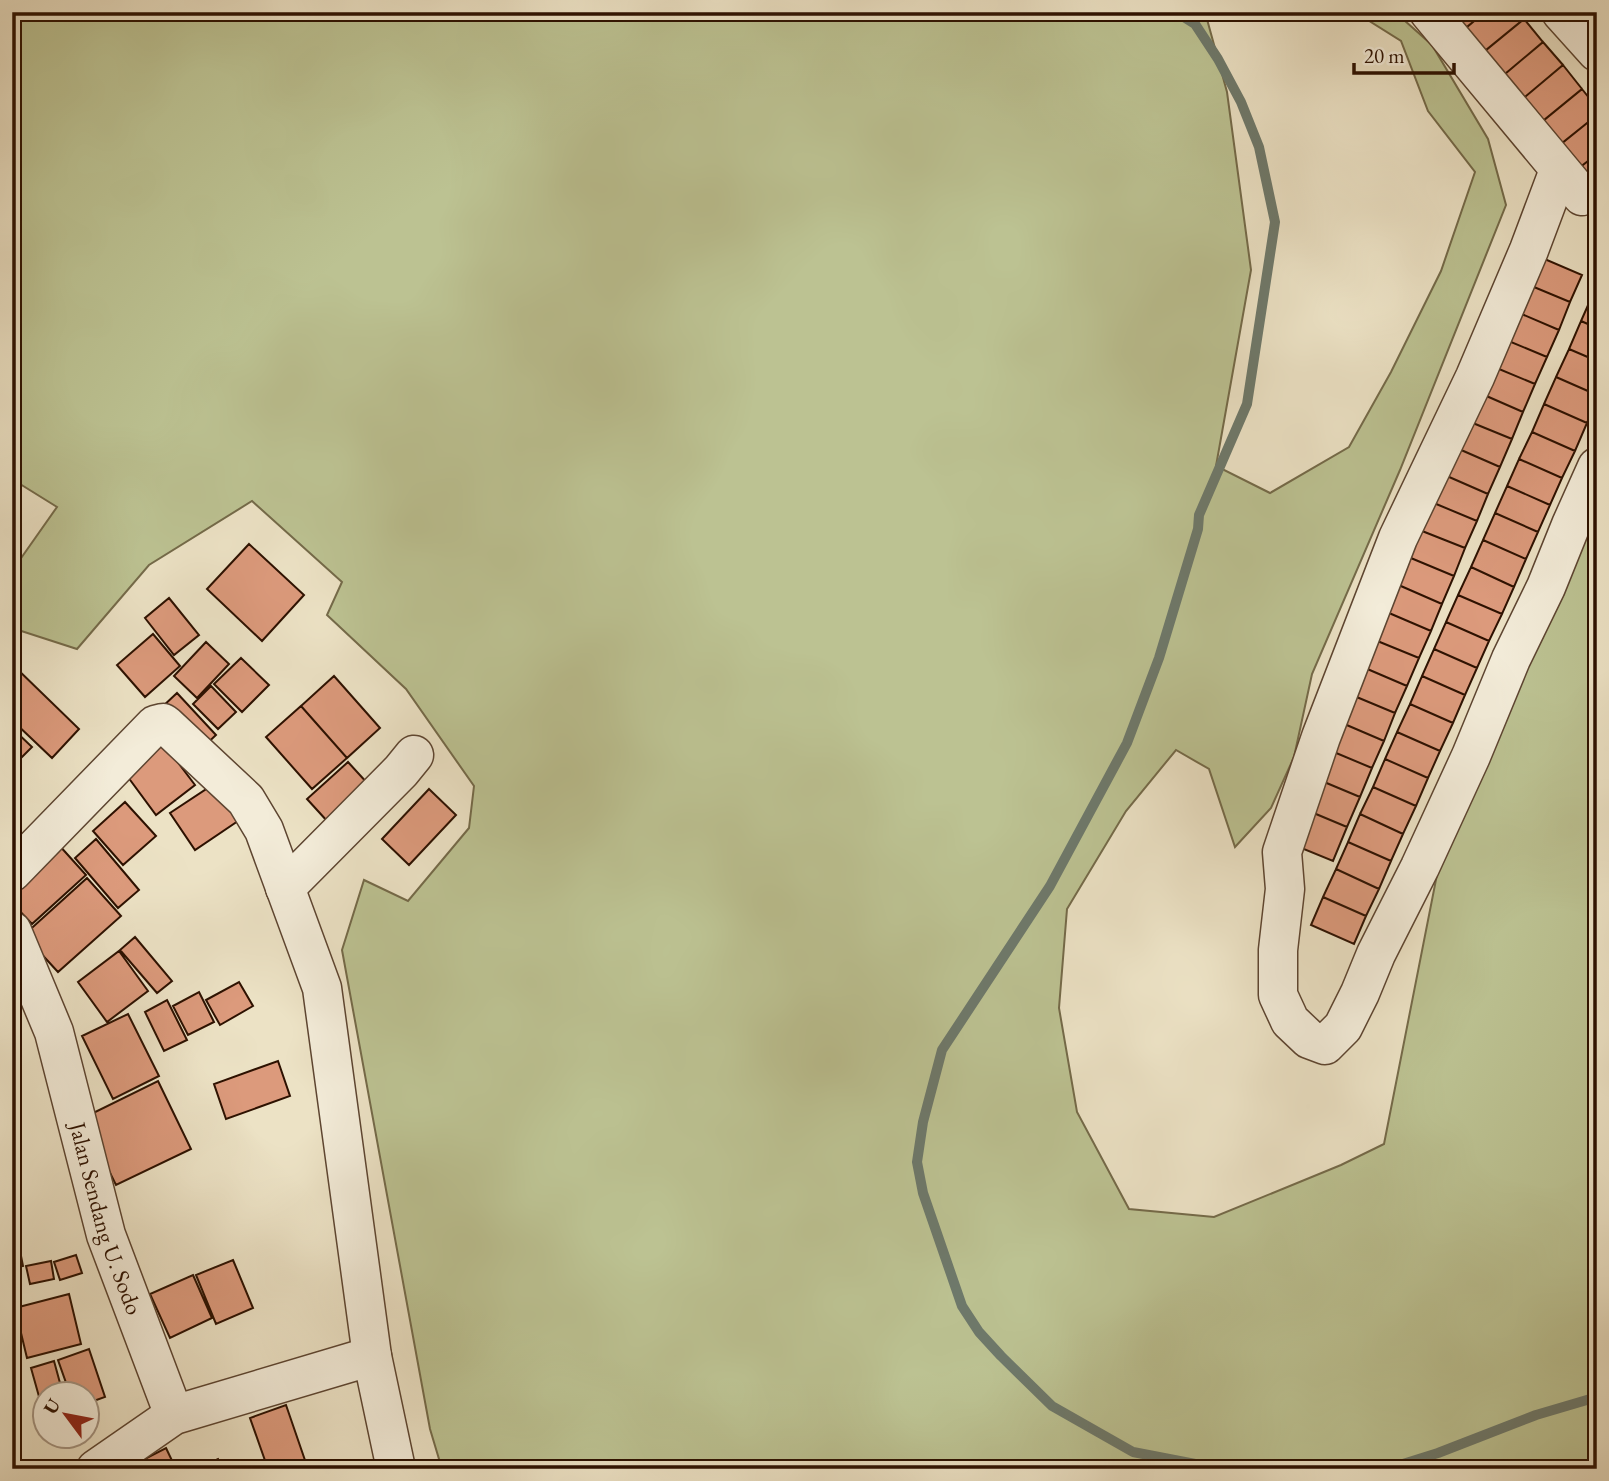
<svg xmlns="http://www.w3.org/2000/svg" width="1609" height="1481" viewBox="0 0 1609 1481" font-family="'EB Garamond',serif">
	<style>
		.green { fill: #bcc292; stroke: #746a49; stroke-width: 2 }
		.lines { fill: none; stroke-linecap: round; stroke-linejoin: round }
		.stream { stroke: #6e796b; stroke-width: 10 }
		.building { fill: #dc9a7c; stroke: #2d1100; stroke-width: 2 }
		.minor-casing { stroke: #5d4531; stroke-width: 41 }
		.minor { stroke: #f3ecd9; stroke-width: 38 }
		.labels { text-anchor: middle; dominant-baseline: central; stroke-width: 5; stroke-linejoin: round; paint-order: stroke }
		.street-label { font-size: 23px; fill: #2d1100; stroke: #f3ecd9 }
	</style>
	<rect width="100%" height="100%" fill="#ece2c5"/>
	<filter id="stains"><feTurbulence type="fractalNoise" baseFrequency=".00286" numOctaves="4"/><feColorMatrix values="0 0 0 0 .2 0 0 0 0 .09 0 0 0 0 .02 0 0 0 .5 -.17"/></filter>
	<radialGradient id="worn" r=".72"><stop offset=".6" stop-color="#630" stop-opacity="0"/><stop offset="1" stop-color="#630" stop-opacity=".3"/></radialGradient>
	<path class="green" d="M12,12h1193l22,80 24,178 -35,196 54,27 79,-46 42,-75 50,-101 34,-99 -47,-61 -27,-70 -46,-29h40l37,33 56,94 18,66 -106,265 -88,204 -18,83 -23,51 -36,39 -26,-78 -33,-19 -50,61 -59,98 -8,99 18,104 52,97 85,8 127,-52 43,-21 59,-300 154,-339v964h-1155l-12,-40 -88,-479 22,-70 44,21 61,-73 5,-42 -68,-97 -79,-74 15,-33 -90,-81 -103,64 -72,84 -65,-21v-57l45,-64 -45,-28z"/>
	<g class="lines">
		<path class="stream" d="M1176,12l19,12 23,35 23,43 18,45 16,75 -28,182 -48,111 -1,14 -39,129 -32,85 -77,143 -108,164 -19,72 -6,40 6,31 39,113 17,26 22,24 51,50 81,46 88,17
			M1387,1469l51,-16 98,-38 61,-18"/>
	</g>
	<path class="building" d="M1446,12h39l-24,20z
		M1485,12h34l5,7 -44,36 -19,-23z
		M1524,19l19,23 -44,37 -19,-24z
		M1543,42l20,23 -44,37 -20,-23z
		M1563,65l19,24 -44,36 -19,-23z
		M1582,89l15,19v7l-41,33 -18,-23z
		M1597,115v39l-22,17 -19,-23z
		M1597,154v39l-22,-22z
		M1533,254l49,21 -12,27 -48,-20z
		M1522,282l48,20 -11,28 -49,-21z
		M1593,294l4,1v33l-16,-7z
		M1510,309l49,21 -12,27 -48,-20z
		M1581,321l16,7v33l-28,-12z
		M1499,337l48,20 -12,27 -48,-20z
		M1569,349l28,12v34l-41,-18z
		M1487,364l48,20 -12,28 -48,-21z
		M1556,377l41,18v6l-10,22 -43,-19z
		M1475,391l48,21 -11,27 -49,-20z
		M1544,404l43,19 -12,28 -43,-19z
		M1463,419l49,20 -12,28 -48,-21z
		M1532,432l43,19 -13,27 -43,-19z
		M1452,446l48,21 -12,27 -48,-21z
		M1519,459l43,19 -12,27 -43,-19z
		M1440,473l48,21 -11,27 -48,-20z
		M1507,486l43,19 -12,27 -43,-19z
		M1429,501l48,20 -12,27 -48,-19z
		M1495,513l43,19 -12,27 -43,-19z
		M1417,529l48,19 -11,28 -48,-20z
		M1483,540l43,19 -12,28 -43,-20z
		M249,544l55,51 -42,46 -55,-52z
		M1406,556l48,20 -12,28 -48,-21z
		M1471,567l43,20 -12,27 -44,-19z
		M1394,583l48,21 -11,27 -49,-21z
		M1458,595l44,19 -13,27 -43,-19z
		M169,598l30,37 -25,20 -29,-37z
		M1382,610l49,21 -12,27 -49,-20z
		M1446,622l43,19 -12,27 -43,-19z
		M153,634l27,32 -35,31 -28,-32z
		M1370,638l49,20 -12,28 -49,-21z
		M206,642l23,22 -32,34 -23,-22z
		M1434,649l43,19 -12,27 -43,-19z
		M241,658l28,27 -27,27 -28,-28z
		M12,664l67,65 -27,29 -40,-38z
		M1358,665l49,21 -12,27 -48,-20z
		M334,676l46,52 -33,30 -46,-52z
		M1422,676l43,19 -12,28 -43,-19z
		M211,686l25,26 -18,17 -25,-25z
		M177,693l39,42 -16,15 -39,-42z
		M1347,693l48,20 -11,28 -49,-21z
		M1410,704l43,19 -13,28 -43,-19z
		M301,706l46,52 -35,31 -46,-52z
		M1335,720l49,21 -12,27 -48,-20z
		M12,728l20,19 -20,20z
		M1397,732l43,19 -12,27 -43,-19z
		M164,744l31,41 -39,30 -31,-42z
		M1329,750l43,18 -12,29 -43,-18z
		M1385,759l43,19 -12,28 -43,-19z
		M348,762l21,23 -41,37 -21,-23z
		M1317,779l43,18 -13,30 -43,-18z
		M214,784l24,37 -43,29 -25,-37z
		M1373,787l43,19 -13,28 -43,-20z
		M429,789l27,26 -47,50 -27,-26z
		M125,802l31,34 -33,29 -30,-34z
		M1304,809l43,18 -14,34 -44,-18z
		M1360,814l43,20 -12,27 -43,-19z
		M96,839l43,51 -21,18 -43,-50z
		M1348,842l43,19 -12,28 -43,-20z
		M58,844l28,31 -54,49 -20,-21v-17z
		M1336,869l43,20 -13,27 -43,-19z
		M87,878l34,38 -63,56 -34,-37z
		M1323,897l43,19 -12,28 -43,-19z
		M135,937l37,44 -15,12 -37,-43z
		M119,951l29,40 -41,31 -29,-40z
		M239,982l14,24 -33,19 -14,-25z
		M199,992l15,30 -26,13 -15,-29z
		M167,1000l20,40 -23,11 -19,-39z
		M128,1014l31,62 -46,23 -31,-63z
		M278,1061l12,35 -64,23 -12,-35z
		M158,1081l33,68 -75,36 -33,-67z
		M14,1221l9,45 -11,2v-46z
		M76,1255l6,18 -22,7 -6,-18z
		M233,1260l20,48 -37,16 -20,-49z
		M51,1261l3,18 -24,5 -4,-18z
		M193,1275l19,43 -42,20 -20,-44z
		M69,1294l12,50 -54,14 -12,-50z
		M89,1349l16,48 -17,6v-9h-18l-12,-34z
		M54,1361l9,33h-17l-1,24 -14,-50z
		M286,1405l22,64h-40l-18,-51z
		M166,1448l10,21h-44l-1,-3z
		M218,1459l5,10h-26z"/>
	<g class="lines">
		<defs>
			<g id="minor">
				<path d="M1429,12l153,184"/>
				<path d="M1561,12l36,40"/>
				<path d="M1559,170l-30,80 -54,127 -77,161 -77,199 -39,115 3,37 -7,61v45l12,26 19,18 16,6 18,-18 17,-34 16,-39 44,-87 51,-111 40,-97 35,-72 25,-62 26,-58"/>
				<path d="M12,872l143,-147 8,-2 4,3 79,74 18,30 58,158 50,368"/>
				<path d="M285,888l116,-117 13,-16"/>
				<path id="s1" d="M12,931l42,101 52,203 68,180"/>
				<path d="M96,1469l78,-54 198,-59 24,113"/>
			</g>
		</defs>
		<use href="#minor" class="minor-casing"/>
		<use href="#minor" class="minor"/>
	</g>
	<g class="labels">
		<g class="street-label">
			<text stroke="none"><textPath href="#s1" startOffset="303">Jalan Sendang U. Sodo</textPath></text>
		</g>
	</g>
	<rect width="1609" height="1481" fill="none" stroke="#ece2c5" stroke-width="42"/>
	<rect x="14" y="14" width="1581" height="1453" fill="none" stroke="#2d1100" stroke-width="3.5"/>
	<rect x="21" y="21" width="1567" height="1439" fill="none" stroke="#2d1100" stroke-width="2"/>
	<g transform="translate(66 1415) rotate(302)"><circle r="33" fill="#f3ecd9" stroke="#a49482" stroke-width="2"/>
	<path d="M0-5L12 26L0 18L-12 26Z" fill="#8f2418"/>
	<text y="-10" font-size="19" font-weight="bold" text-anchor="middle" fill="#2d1100">U</text>
	</g>
	<path d="M1354 63v10h100v-10" fill="none" stroke="#2d1100" stroke-width="3.5"/>
	<text x="1364" y="63" font-size="21" fill="#2d1100" stroke="#f3ecd9" stroke-width="5" paint-order="stroke">20 m</text>
	<rect width="100%" height="100%" filter="url(#stains)"/>
	<rect width="100%" height="100%" fill="url(#worn)"/>
</svg>
